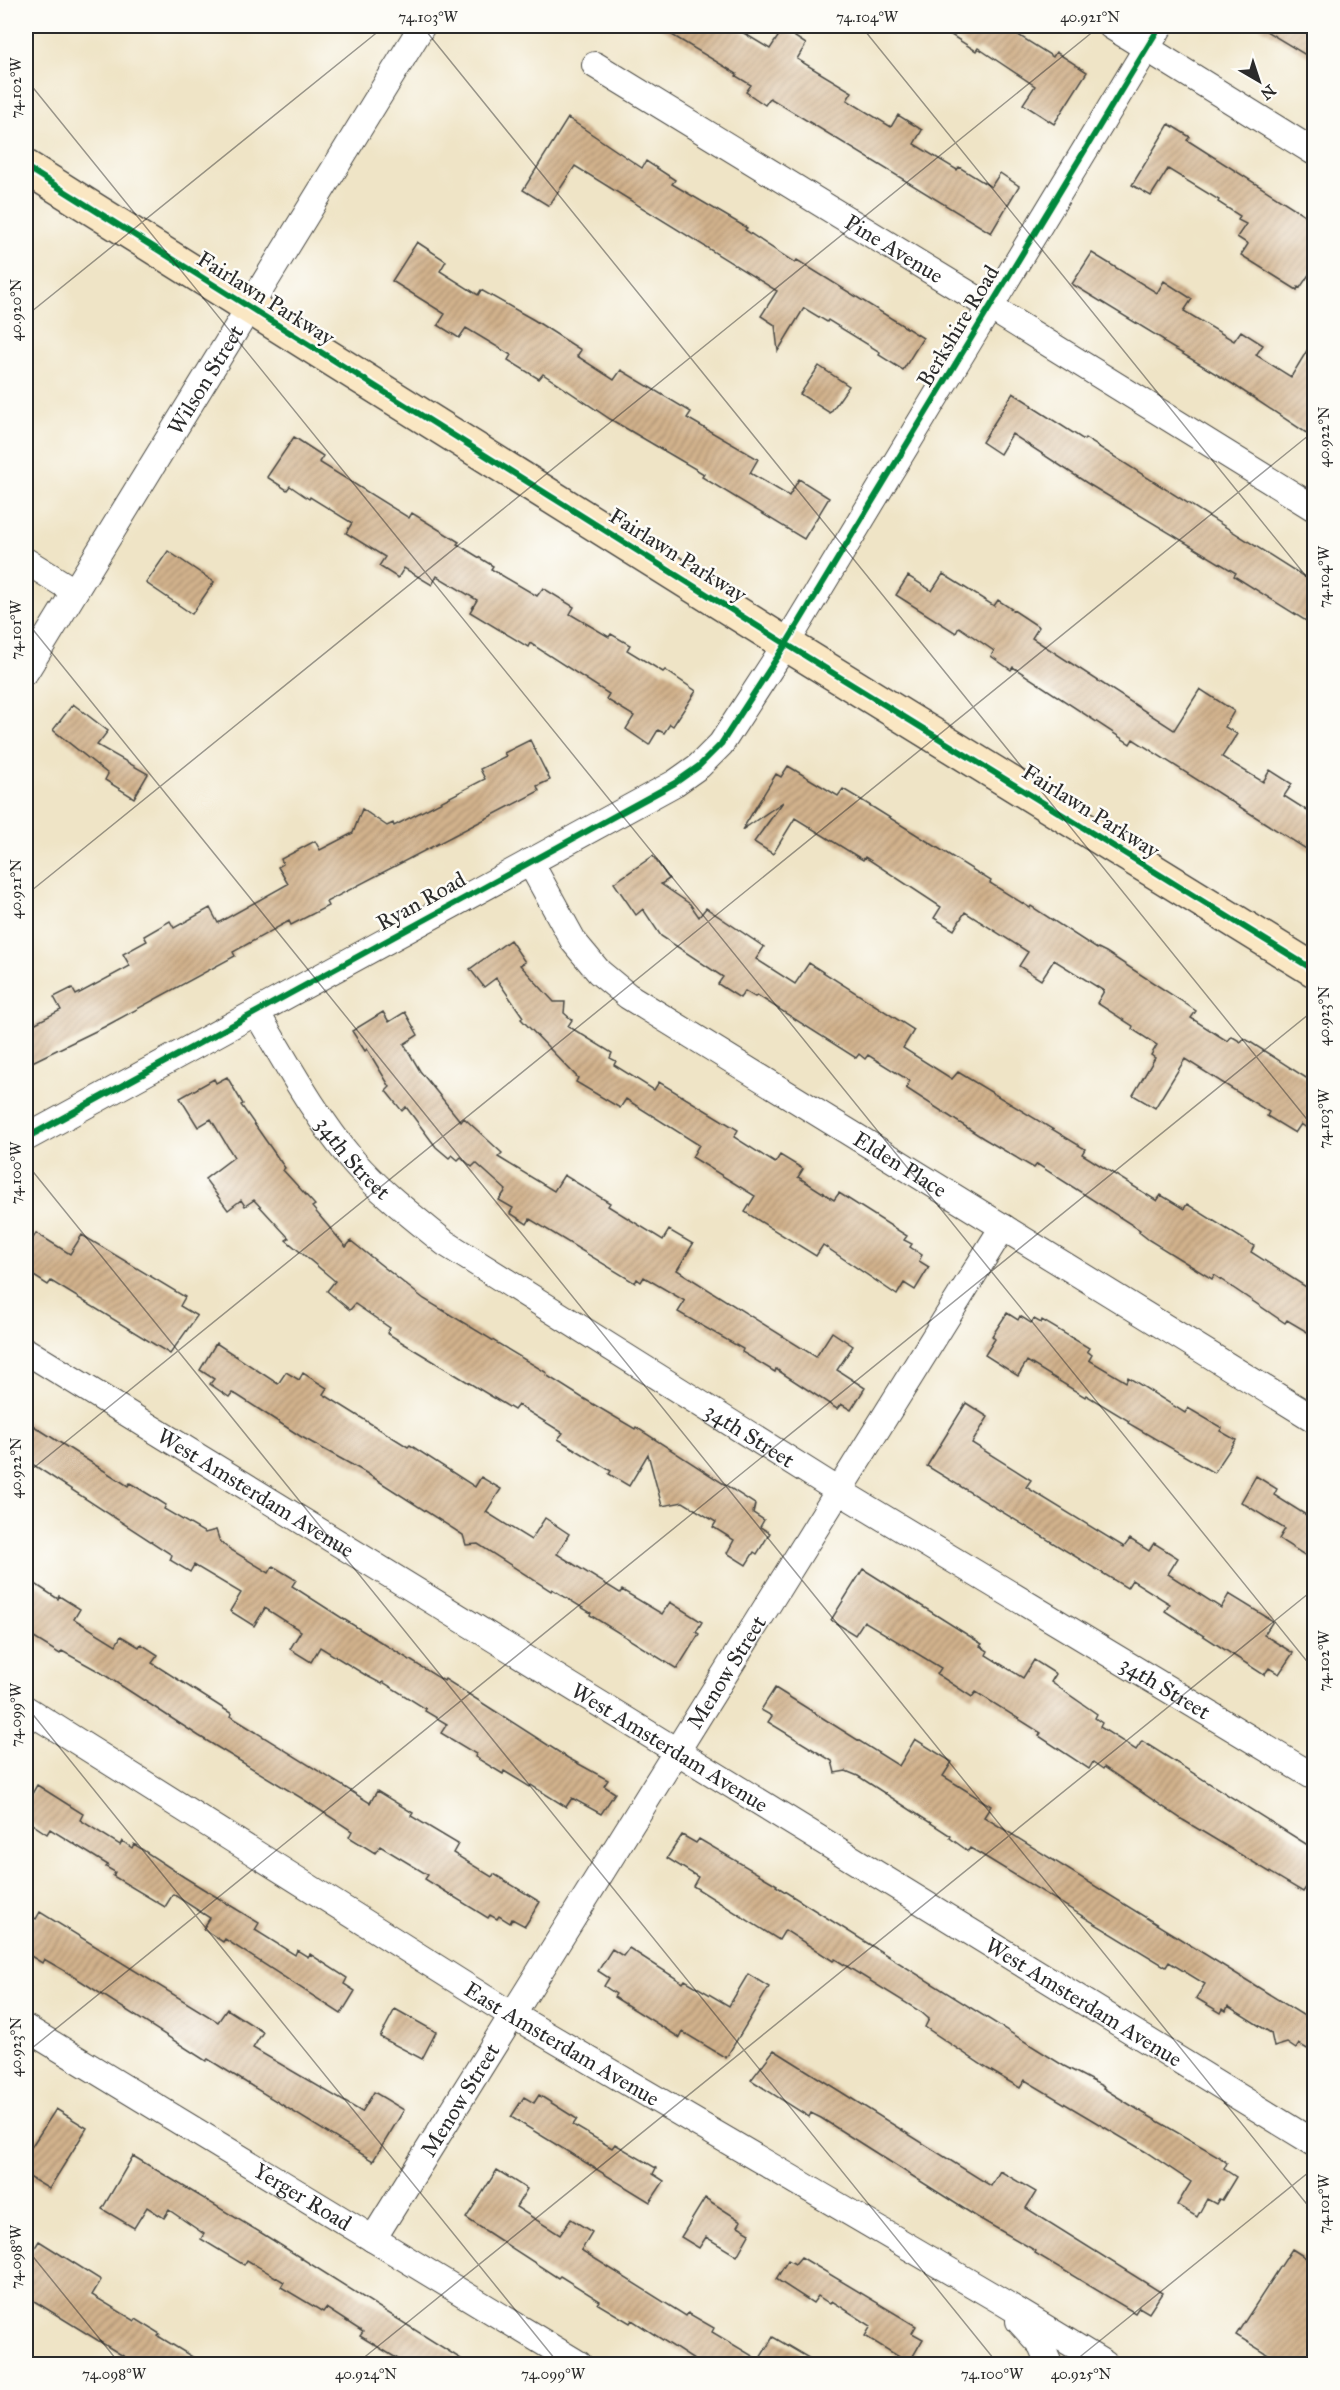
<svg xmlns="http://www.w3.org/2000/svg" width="1340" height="2390" viewBox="0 0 1340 2390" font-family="'IM FELL Great Primer',serif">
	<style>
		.building { fill: url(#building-hatch) }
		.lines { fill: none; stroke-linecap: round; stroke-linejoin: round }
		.street-casing { stroke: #484742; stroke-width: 28 }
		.secondary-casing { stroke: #484742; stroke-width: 36 }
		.street { stroke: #fff; stroke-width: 26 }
		.secondary { stroke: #fae7c3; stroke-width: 33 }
		.cycleway-casing { stroke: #fdfcf7; stroke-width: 10 }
		.cycleway { stroke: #00873e; stroke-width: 6 }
		.ticks { fill: none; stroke: #2b2b2b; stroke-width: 1.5; stroke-opacity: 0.45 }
		.labels { text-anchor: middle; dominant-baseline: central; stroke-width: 5; stroke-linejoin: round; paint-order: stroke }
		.street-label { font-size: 22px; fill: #2b2b2b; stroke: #fdfcf7 }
		.neatline { fill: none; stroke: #2b2b2b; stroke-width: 2 }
		.ticks-label { font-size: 15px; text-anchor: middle; fill: #2b2b2b }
	</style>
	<defs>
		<pattern id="building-hatch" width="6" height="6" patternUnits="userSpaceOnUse" patternTransform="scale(1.5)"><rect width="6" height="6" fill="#d2b28c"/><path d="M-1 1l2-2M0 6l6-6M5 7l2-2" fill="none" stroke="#ab9173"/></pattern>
	</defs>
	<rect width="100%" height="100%" fill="#fdfcf7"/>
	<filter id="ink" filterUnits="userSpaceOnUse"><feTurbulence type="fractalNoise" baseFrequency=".0167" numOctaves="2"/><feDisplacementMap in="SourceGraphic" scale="12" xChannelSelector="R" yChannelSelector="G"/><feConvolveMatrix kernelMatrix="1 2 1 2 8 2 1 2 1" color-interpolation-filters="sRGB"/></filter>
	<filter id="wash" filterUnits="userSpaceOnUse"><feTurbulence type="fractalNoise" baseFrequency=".008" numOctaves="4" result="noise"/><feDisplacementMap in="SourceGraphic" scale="24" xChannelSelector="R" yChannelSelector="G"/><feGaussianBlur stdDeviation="1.35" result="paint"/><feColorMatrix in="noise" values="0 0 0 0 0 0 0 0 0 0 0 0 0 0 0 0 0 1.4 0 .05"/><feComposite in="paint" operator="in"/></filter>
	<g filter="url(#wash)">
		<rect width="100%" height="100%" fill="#efe4c6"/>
		<g id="blocks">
			<path class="building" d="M657,26h75l38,23 13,-20 23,15 -9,15 55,33 -5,8 44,27 7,-12 24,15 -8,14 43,26 2,-3 32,20 9,-14 19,13 -28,47 -221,-135 -5,7 -19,-13 5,-7 -15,-9 1,-2z
				M937,26h67l49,31 3,-5 31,20 -33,52 -31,-20 12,-18 -57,-38 -2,3z
				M1258,26h56v34z
				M568,118l74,50 4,-7 29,19 -3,4 75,44 -2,2 50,33 2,-3 126,78 -20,32 -24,-15 1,-3 -52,-32 -1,2 -23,-14 -26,43 -3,-26 -14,-9 16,-25 -202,-125 -26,40 -26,-16z
				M1169,124l21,13 -3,3 127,81v46l-14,21 -2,-1 -1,3 -56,-35 7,-11 -11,-7 9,-13 -8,-4 2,-4 -22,-14 1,-2 -51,-31 -17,27 -19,-11z
				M417,242l29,19 -6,10 38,24 3,-5 53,30 47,30 -4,6 37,24 7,-10 70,42 -4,6 71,41 -8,14 39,23 10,-17 30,19 -25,41 -102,-62 2,-3 -94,-55 -67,-45 -4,5 -31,-19 3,-5 -45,-27 -7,10 -21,-13 7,-11 -53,-33z
				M1092,253l65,40 7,-12 28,18 -8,12 50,30 7,-10 22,14 -7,10 35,22 23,-38v99l-83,-55 -68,-41 1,-2 -92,-56z
				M819,366l30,20 -19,27 -30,-19z
				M1013,393l19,12 -1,1 53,34 1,-2 229,145v43l-80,-50 2,-3 -146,-88 -78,-51 -12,20 -18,-12z
				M294,437l29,19 -4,6 90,56 3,-5 47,29 -2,2 36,22 -2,3 46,27 6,-8 31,19 -4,7 39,23 2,-3 19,11 -3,5 36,22 2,-2 31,21 -23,35 -3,-2 -6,9 -6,-3 -9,15 -23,-16 8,-13 -28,-17 3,-5 -79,-51 -2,4 -58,-35 7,-12 -40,-24 -5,9 -28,-17 -6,10 -19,-12 6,-9 -39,-24 6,-10 -42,-26 -1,2 -19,-13 -3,4 -20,-13z
				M168,551l46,31 -22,32 -46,-31z
				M943,574l51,32 4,-6 41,27 -7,11 142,92 26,-41 34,22 -9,16 12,7 -15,23 41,25 7,-12 22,14 -8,12 30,19v39l-181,-115 -3,5 -117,-77 -2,3 -20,-14 3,-5 -35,-24 -3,6 -60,-38 12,-19 24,15z
				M73,704l35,27 -11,14 51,29 -14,24 -29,-18 3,-6 -55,-44z
				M530,740l20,40 -13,6 2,5 -213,111 2,4 -37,19 -2,-4 -56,31 2,4 -131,71 -78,38v-37l35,-18 -7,-13 18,-9 4,7 54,-29 -7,-12 24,-13 -3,-5 26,-15 4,7 36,-20 8,15 70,-39 -10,-17 5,-3 -2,-5 34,-18 5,9 33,-17 9,-24 25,17 6,-3 1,3 91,-47 -5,-10 26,-13 -2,-3z
				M788,766l50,30 5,-7 15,9 133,83 -1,2 40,25 1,-2 66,43 1,-1 8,4 74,48 16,11 -5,7 36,23 4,-5 10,6 3,-4 70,45v50l-13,-9 -6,9 -28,-17 2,-4 -84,-53 -30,49 -22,-13 22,-37 -4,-3 6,-10 -25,-16 1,-3 -36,-23 7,-12 -50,-31 -13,20 -22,-14 9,-14 -63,-40 -11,18 -20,-12 7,-11 -76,-50 -2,3 -68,-42 -22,36 -19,-12 29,-40 -41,28 34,-56 5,3z
				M653,856l16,23 -8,5 29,20 9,13 7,-9 58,39 -8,12 39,25 14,-21 105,67 -11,18 49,31 6,-7 127,77 -3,5 75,47 4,-6 23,14 3,-5 67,42 -3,6 63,40v44l-27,-16 -2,3 -71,-48 -2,4 -63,-39 -10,-8 1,-2 -103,-66 -3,4 -51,-30 -77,-50 4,-7 -42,-26 -3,4 -6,-5 -3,4 -99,-63 -2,2 -10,-6 -5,7 -22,-14 5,-7 -62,-41 -18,-27 -7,6 -22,-32z
				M510,940l15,22 -5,3 34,37h11l-1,11 8,7 -4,6 44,27 -2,5 6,3 -2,4 40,25 5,-8 79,48 -4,7 41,26 5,-8 23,14 -5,8 36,23 5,-7 68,43 -3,4 8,4 -2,3 12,8 -3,6 10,6 -14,23 -11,-7 -7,12 -74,-50 -7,11 -71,-44 10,-16 -63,-39 7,-12 -73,-46 -6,9 -44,-26 2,-4 -57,-59 2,-2 -27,-39 -12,9 -14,-18z
				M383,1012l6,10 16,-10 13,23 -14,9 16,27 41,51 3,-4 38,35 -4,4 56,34 10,-16 46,28 -2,3 55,34 6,-10 24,14 -16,26 139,87 16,-25 21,14 -16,24 28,18 -14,22 -10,-6 -4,5 -61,-40 -1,3 -33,-20 1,-3 -65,-37 7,-11 -41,-24 -3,5 -4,-3 -2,4 -105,-64 -3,5 -17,-11 3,-5 -14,-8 7,-10 -30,-27 -4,4 -11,-10 -3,3 -6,-5 -3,3 -13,-11 -30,-40 -4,4 -16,-20 4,-4 -23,-38 -2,2 -13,-20z
				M227,1077l16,27 -2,1 44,63 -2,2 32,35 -3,2 34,40 5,-6 73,58 123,74 -1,2 35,22 54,32 1,-2 119,77 -2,9 11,7 -4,7 10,6 -13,21 -3,-2 -8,13 -19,-12 7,-13 -21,-13 3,-5 -33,-20 -21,4 -14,-52 -19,32 -20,-12 2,-3 -53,-32 5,-6 -45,-28 -4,5 -111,-67 -16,-10 3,-5 -35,-24 -5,6 -23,-19 8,-10 -49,-41 3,-2 -35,-38 -9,6 -4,-6 -13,10 -23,-31 29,-22 -23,-38 -13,8 -18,-29 34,-19 2,4z
				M36,1233l34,21 12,-19 103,62 -5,9 17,10 -27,38 -119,-73 -3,4 -22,-14v-21z
				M1007,1313l11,7 2,-4 11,7 3,-4 7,4 1,-3 47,28 -2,3 5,4 -3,5 37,22 2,-5 57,36 3,-5 34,20 -2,3 16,9 -22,33 -86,-50 1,-2 -43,-26 -1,2 -58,-36 -9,15 -33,-21 10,-16 -3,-3z
				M216,1343l62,41 8,-12 13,8 4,-7 24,15 -4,6 85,53 2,-2 65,42 6,-10 20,12 -15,23 45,28 14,-22 24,16 -12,20 63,39 2,-3 40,24 8,-12 32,20 -6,10 3,2 -22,35 -87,-54 1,-2 -39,-24 -1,2 -73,-47 -12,1 -3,-10 -100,-64 -63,-35 -63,-41 -5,-2 -3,4 -19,-13 4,-5 -14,-9z
				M966,1403l22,14 -16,26 59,37 -5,7 98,60 6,-8 19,12 5,-8 24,15 -10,16 53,34 8,-14 44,27 -9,14 29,18 -14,21 -10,-6 -5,7 -99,-64 5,-7 -38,-24 -5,8 -200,-122z
				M26,1421l102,65 2,-3 28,17 8,5 -2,4 41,24 11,-3 4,12 8,6 41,25 4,-7 23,14 -4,6 53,34 99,61 1,-2 14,9 109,70 40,22 -4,6 11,7 -14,21 -29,-16 -6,9 -35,-22 -1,2 -26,-16 -1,3 -28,-17 1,-3 -35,-21 6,-9 -22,-13 1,-2 -43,-27 -1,2 -15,-8 -47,-29 -9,15 -21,-13 11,-18 -36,-23 -11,18 -24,-15 11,-18 -47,-28 -4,7 -20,-12 2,-5 -146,-95z
				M1256,1476l21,13 -3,6 40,25v41l-35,-22 6,-10 -44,-27z
				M863,1569l119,75 -2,2 8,5 -2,4 37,23 11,-18 22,14 -5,8 46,32 -2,4 7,5 -2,4 36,23 6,-9 172,108v41l-7,-4 -4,6 -120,-72 -79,-53 -1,2 -10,-7 -4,7 -50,-33 2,-3 -65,-41 -4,5 -35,-23 4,-6 -77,-47 -9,14 -24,-15z
				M26,1578l32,21 1,-3 21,13 -6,10 42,26 5,-9 18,11 2,-3 17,11 -6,8 80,51 -2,2 140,87 7,-12 36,22 -2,3 47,28 -5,9 39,24 2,-3 46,28 -15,24 -13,-7 -2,4 -11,-7 -2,3 -7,-4 -2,3 -63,-39 3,-4 -48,-29 -5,7 -26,-16 3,-6 -49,-32 -104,-63 -99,-64 -38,-21 -2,3 -34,-21z
				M775,1688l124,78 16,-27 37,23 -9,14 48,30 -7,11 330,205v31l-15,-9 -3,5 -9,-6 -13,4 -3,-14 -8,-5 -35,-22 -2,5 -3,-2 -2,4 -25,-15 9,-14 -36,-22 -3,5 -187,-114 -9,-5 -2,3 -18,-13 1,-2 -93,-60 -12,-5 -11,2 -3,-12 -64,-39 4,-6 -11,-6z
				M37,1785l46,29 -3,6 40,25 2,-4 10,7 2,-4 50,33 75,46 -4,7 40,25 2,-5 11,7 2,-3 37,24 -3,6 11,7 -14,23 -116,-75 -2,3 -20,-13 7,-11 -37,-24 -8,13 -52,-31 2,-4 -9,-5 2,-2 -58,-36 -3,5 -21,-14v-16z
				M682,1835l14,8 3,-4 78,46 -1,1 288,180 40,21 -1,1 37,23 78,45 9,7 -3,6 12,8 -14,23 -3,-1 -3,5 -9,-5 -10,18 -20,-12 14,-23 -45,-30 -121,-72 -5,8 -32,-19 -63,-42 4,-8 -8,-7 -86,-53 -2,2 -48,-31 -6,10 -86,-54 5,-9 -31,-19z
				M26,1912l10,7 4,-7 178,110 9,-13 36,23 -10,16 109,64 12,-20 30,18 -31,51 -165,-102 -2,2 -136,-87 -26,-15 -2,4 -16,-10z
				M629,1948l54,35 2,-3 44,26 19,-32 21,13 -43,71 -43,-26 -3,6 -66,-41 2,-3 -12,-8 5,-8 -11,-7 14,-22 11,7z
				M395,2009l41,23 -14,27 -42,-22z
				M774,2050l217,136 9,-15 36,21 -10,16 136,85 -13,20 -10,-6 -4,6 -100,-60 1,-2 -59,-34 -156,-99 -10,-5 -2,4 -58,-37z
				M539,2095l38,24 -4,6 39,23 3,-4 41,24 -3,6 11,7 -14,21 -139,-85 13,-20 10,6z
				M56,2109l31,19 -38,61 -23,-14v-20z
				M133,2156l130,78 206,130h-63l-46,-28 3,-4 -37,-24 -3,4 -42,-25 3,-5 -37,-22 -3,5 -43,-26 3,-5 -35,-24 -5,8 -17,-11 -13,21 -32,-19z
				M497,2170l30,19 -11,18 44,28 11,-16 21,13 -11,18 105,66 2,-3 26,15 -2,4 47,28 14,-23 46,27h-119l-68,-44 -2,3 -32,-19 2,-3 -40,-25 -2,2 -92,-60z
				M705,2198l36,23 -3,5 12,7 -13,23 -31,-19 -7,11 -18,-11z
				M39,2241l62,39 -9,15 43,26 1,-2 24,15 -2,2 46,28h-68l-110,-68v-34z
				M1292,2249l22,14v101h-31l-47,-29z
				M801,2257l115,69 -4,7 11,6 -14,24 -44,-27 6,-10 -39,-25 -2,3 -12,-8 -5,7 -37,-24 12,-19 7,4z"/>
		</g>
	</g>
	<g filter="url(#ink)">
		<use href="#blocks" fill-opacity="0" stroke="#484742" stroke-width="1.5"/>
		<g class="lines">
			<defs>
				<g id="street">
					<path d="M1111,26l203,126"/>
					<path id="s1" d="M595,65l377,231 342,212"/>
					<path d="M26,561l48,30"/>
					<path id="s2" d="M26,671l396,-645"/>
					<path id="s3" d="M530,862l44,80 25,30 29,24 686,423"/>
					<path id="s4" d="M256,1012c30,50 59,104 97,149 27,31 60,56 92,82l394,248 475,286"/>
					<path d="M26,1138l649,-355 24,-17 22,-22 65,-100 374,-618"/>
					<path id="s5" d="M26,1351l1288,792"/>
					<path id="s6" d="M26,1709l473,298 502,294 104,63"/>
					<path id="s7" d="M26,2028l553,336"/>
					<path id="s8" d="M373,2239l630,-1012"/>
					<path d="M1019,2321l22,24 8,19"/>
				</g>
				<path id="secondary" d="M26,167l760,477 528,326"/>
			</defs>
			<use href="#street" class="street-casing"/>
			<use href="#secondary" class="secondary-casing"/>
			<use href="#street" class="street"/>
			<use href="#secondary" class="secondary"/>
			<defs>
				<path id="cycleway" d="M26,167l760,477 528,326
					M26,1138l649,-355 24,-17 22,-22 65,-100 374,-618"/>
			</defs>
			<use href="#cycleway" class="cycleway-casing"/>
			<use href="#cycleway" class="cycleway"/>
		</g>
	</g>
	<path class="ticks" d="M422,26l892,1102M861,26l453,560M1300,26l14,17M26,79l1288,1591M26,316l359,-290M26,621l1288,1592M26,895l1074,-869M26,1163l972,1201M26,1474l1288,-1043M26,1706l533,658M26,2053l1288,-1043M26,2248l94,116M356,2364l958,-775M1071,2364l243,-196"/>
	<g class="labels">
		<g class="street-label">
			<text stroke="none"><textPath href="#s1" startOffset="351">Pine Avenue</textPath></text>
			<text transform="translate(266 298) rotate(32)">Fairlawn Parkway</text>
			<text transform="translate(958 326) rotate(-59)">Berkshire Road</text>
			<text stroke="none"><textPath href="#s2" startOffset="342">Wilson Street</textPath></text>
			<text transform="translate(678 555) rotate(32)">Fairlawn Parkway</text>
			<text transform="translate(1091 811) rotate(32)">Fairlawn Parkway</text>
			<text transform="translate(421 901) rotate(-29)">Ryan Road</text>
			<text stroke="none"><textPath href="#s4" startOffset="176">34th Street</textPath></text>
			<text stroke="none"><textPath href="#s3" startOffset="488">Elden Place</textPath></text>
			<text stroke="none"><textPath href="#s4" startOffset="662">34th Street</textPath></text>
			<text stroke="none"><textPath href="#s5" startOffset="270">West Amsterdam Avenue</textPath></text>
			<text stroke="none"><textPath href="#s8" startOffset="668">Menow Street</textPath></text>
			<text stroke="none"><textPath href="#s4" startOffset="1148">34th Street</textPath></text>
			<text stroke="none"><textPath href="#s5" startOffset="756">West Amsterdam Avenue</textPath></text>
			<text stroke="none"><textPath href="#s5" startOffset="1242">West Amsterdam Avenue</textPath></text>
			<text stroke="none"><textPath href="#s6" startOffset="632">East Amsterdam Avenue</textPath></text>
			<text stroke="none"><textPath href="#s8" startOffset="164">Menow Street</textPath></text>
			<text stroke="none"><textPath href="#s7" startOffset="324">Yerger Road</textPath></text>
		</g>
	</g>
	<rect width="1340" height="2390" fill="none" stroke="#fdfcf7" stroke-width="66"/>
	<g transform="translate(1259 81) rotate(141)" stroke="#fdfcf7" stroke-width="4.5" paint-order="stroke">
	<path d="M0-4.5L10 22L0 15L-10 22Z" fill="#2b2b2b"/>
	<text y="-9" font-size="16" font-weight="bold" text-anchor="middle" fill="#2b2b2b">N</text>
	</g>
	<rect x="33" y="33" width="1274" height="2324" class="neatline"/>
	<g class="ticks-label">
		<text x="428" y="22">74.103°W</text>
		<text x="867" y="22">74.104°W</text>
		<text x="1090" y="22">40.921°N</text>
		<text transform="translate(16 88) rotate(-90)" y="5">74.102°W</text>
		<text transform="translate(16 310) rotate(-90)" y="5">40.920°N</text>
		<text transform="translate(1324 437) rotate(-90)" y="5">40.922°N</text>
		<text transform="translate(1324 577) rotate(-90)" y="5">74.104°W</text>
		<text transform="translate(16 630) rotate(-90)" y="5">74.101°W</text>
		<text transform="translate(16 889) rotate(-90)" y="5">40.921°N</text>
		<text transform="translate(1324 1016) rotate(-90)" y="5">40.923°N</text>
		<text transform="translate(1324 1119) rotate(-90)" y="5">74.103°W</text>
		<text transform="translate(16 1173) rotate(-90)" y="5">74.100°W</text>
		<text transform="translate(16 1468) rotate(-90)" y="5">40.922°N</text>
		<text transform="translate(1324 1661) rotate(-90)" y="5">74.102°W</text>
		<text transform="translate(16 1715) rotate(-90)" y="5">74.099°W</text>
		<text transform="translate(16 2047) rotate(-90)" y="5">40.923°N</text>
		<text transform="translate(1324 2204) rotate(-90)" y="5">74.101°W</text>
		<text transform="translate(16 2257) rotate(-90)" y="5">74.098°W</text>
		<text x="114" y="2379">74.098°W</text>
		<text x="366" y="2379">40.924°N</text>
		<text x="553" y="2379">74.099°W</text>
		<text x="992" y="2379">74.100°W</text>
		<text x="1081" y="2379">40.925°N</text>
	</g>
</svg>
